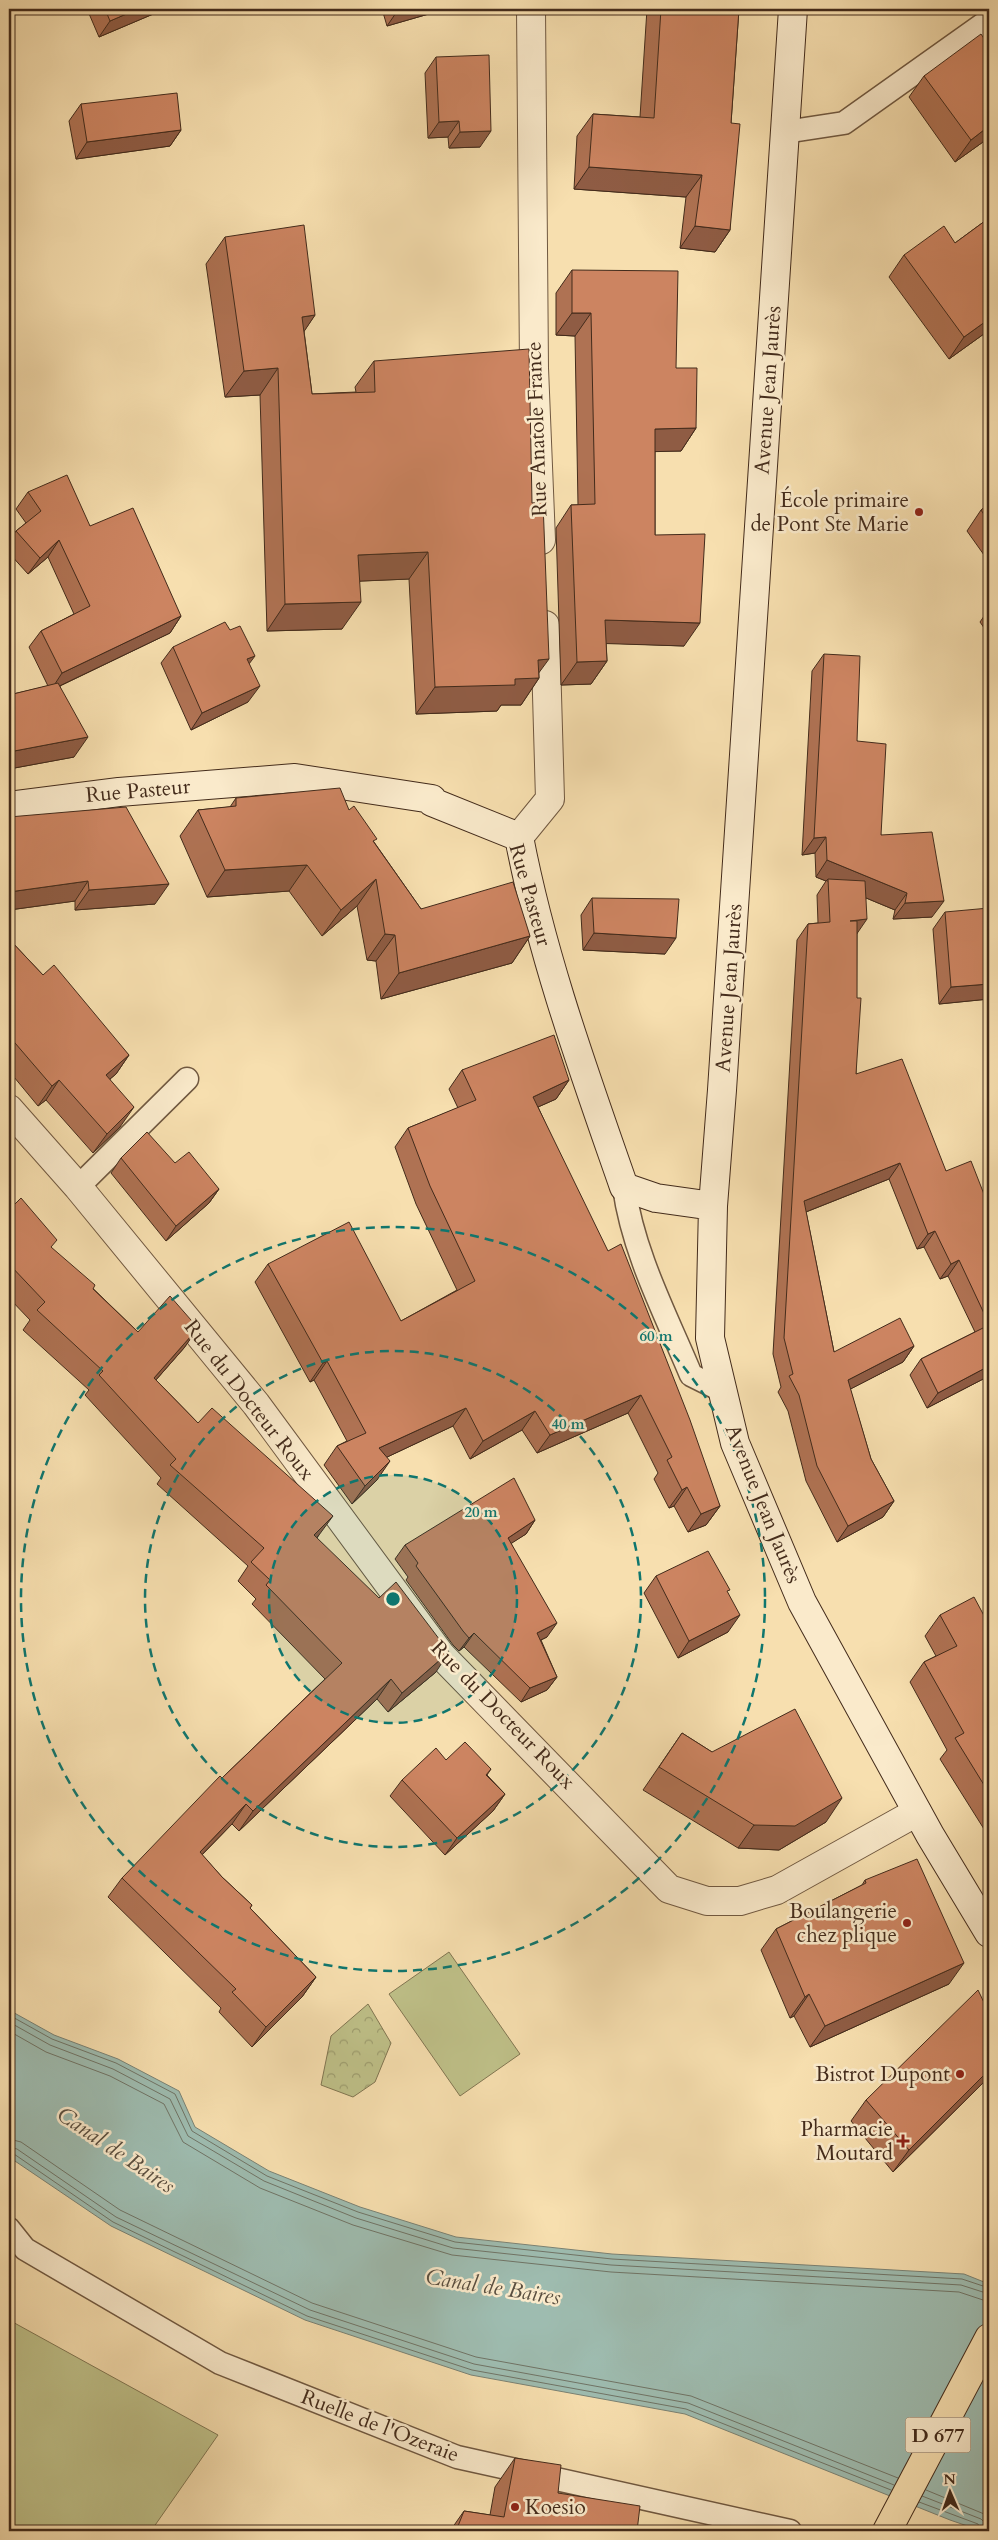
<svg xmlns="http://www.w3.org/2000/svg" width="998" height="2540" viewBox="0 0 998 2540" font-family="Cardo,serif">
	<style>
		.park { fill: url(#park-crowns); stroke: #817652 }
		.garden { fill: #bfc189; stroke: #817652 }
		.water { fill: #9ebcb0; stroke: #7a8274 }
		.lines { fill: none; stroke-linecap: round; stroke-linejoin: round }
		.shore { stroke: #707466; stroke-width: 1 }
		.lane-casing { stroke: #705840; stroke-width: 25 }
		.street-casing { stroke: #705840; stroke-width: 30 }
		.secondary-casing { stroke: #432b1b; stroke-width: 30 }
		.primary-casing { stroke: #432b1b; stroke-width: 30 }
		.lane { stroke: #faeacb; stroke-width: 22 }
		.street { stroke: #faeacb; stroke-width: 28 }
		.secondary { stroke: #faeacb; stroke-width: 28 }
		.primary { stroke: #f7dfaf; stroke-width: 28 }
		.wall { fill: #af7253; stroke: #432b1b }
		.shaded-wall { fill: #8f5c44; stroke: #432b1b }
		.building { fill: #cc8461; stroke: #432b1b }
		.ring { fill: none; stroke: #0f766e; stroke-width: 2.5; stroke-dasharray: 9 6 }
		.poi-dot { fill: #8f2418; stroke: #faeacb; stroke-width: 2 }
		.labels { text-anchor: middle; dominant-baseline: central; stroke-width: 5; stroke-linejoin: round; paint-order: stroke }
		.shield { fill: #faeacb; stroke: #7a6450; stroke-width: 1 }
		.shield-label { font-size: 20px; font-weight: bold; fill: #432b1b }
		.street-label { font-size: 21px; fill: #432b1b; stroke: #faeacb }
		.poi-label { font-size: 21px; fill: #432b1b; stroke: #faeacb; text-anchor: end }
		.water-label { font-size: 22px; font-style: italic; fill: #5a4f40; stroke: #faeacb }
		.centre { fill: #0f766e; stroke: #faeacb; stroke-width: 2.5 }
		.ring-label { font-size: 15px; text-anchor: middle; font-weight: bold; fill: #0f766e; stroke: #faeacb; stroke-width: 5; stroke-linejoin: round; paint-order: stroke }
	</style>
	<defs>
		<pattern id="park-crowns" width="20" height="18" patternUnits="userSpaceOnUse" patternTransform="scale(1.25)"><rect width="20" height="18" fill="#bfc189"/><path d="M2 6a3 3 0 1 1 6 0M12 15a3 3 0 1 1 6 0" fill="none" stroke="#9d9d6f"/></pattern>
	</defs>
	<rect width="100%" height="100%" fill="#f7dfaf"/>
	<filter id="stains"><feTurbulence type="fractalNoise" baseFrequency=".004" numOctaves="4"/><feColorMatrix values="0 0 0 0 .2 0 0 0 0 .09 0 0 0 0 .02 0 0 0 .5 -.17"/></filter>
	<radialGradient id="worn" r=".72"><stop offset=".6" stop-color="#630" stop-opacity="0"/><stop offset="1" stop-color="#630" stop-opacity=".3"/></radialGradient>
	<path class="park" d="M368,2004l23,39 -16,39 -22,15 -32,-12 10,-49z"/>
	<path class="garden" d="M449,1952l71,102 -60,42 -71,-102z
		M9,2320l209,115 -67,96h-142z"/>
	<path class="water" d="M9,2010l45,25 64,24 61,32 16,36 74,44 91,36 96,30 156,17 352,20 25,10v247h-7l-32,-11 -265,-106 -214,-39 -166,-55 -194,-94 -102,-69z"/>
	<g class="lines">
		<path class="shore" d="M9,2015l43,24 64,24 59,31 17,37 75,45 91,36 97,30 157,17 350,20 27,9
			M9,2022l41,23 63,24 57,30 18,37 76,45 92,37 97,30 158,17 350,20 28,9
			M9,2031l37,21 64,24 54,28 19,38 77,46 93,37 99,30 159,17 348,20 30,10
			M9,2139l12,3 99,68 192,93 164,54 215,39 207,82
			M9,2147l8,2 99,68 194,93 164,54 214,39 206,82
			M9,2153l5,1 99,68 194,94 165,54 214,39 205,81
			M926,2490l63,26
			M922,2496l59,23 5,5 1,7
			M919,2502l59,22 3,7"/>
		<defs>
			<path id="lane" d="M785,132l59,-9 145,-103
				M78,1187l109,-108
				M624,1187c9,66 42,128 67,188l32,16
				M9,2229l16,20 195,114 237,94 333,74"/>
			<path id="street" d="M531,9l3,359 7,172
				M519,837l31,-38 -5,-174
				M9,1109l69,78 178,217 185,251 228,234 38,12h33l37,-11 140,-78"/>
			<path id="secondary" d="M793,9l-71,1081 -9,116 -3,132 25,105 67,159 128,233 59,98
				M9,806l110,-14 176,-14 137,21v3l87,35c23,120 65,235 105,350l32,11 57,8"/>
			<path id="primary" d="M887,2531l102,-193"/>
		</defs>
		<use href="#lane" class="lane-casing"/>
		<use href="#street" class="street-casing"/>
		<use href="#secondary" class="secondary-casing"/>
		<use href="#primary" class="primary-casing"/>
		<use href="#lane" class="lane"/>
		<use href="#street" class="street"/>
		<use href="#secondary" class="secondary"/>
		<use href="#primary" class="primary"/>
	</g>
	<path class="wall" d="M87,9h78l-66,28z
		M382,9h64l-59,17z
		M647,9h92l-8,114 -1,107 -15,22 -35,-4 6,-51 -112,-8 3,-53 16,-22 47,3z
		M989,46v106l-6,-10 -28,20 -46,-65 15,-21z
		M436,57l44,90 -31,1 -1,-11 -20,1 -3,-65z
		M81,104l100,26 -11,16 -94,13 -7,-38z
		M989,218v110l-1,3 -39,28 -60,-82 15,-22 51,-12z
		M225,237l90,78 -11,16 8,63 44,-2 -1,-5 19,-26 158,142 7,175 -18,27h-20l-4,6 -81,3 -7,-135 -49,2 -18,48 -75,2 -7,-236 -35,2 -19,-133z
		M572,270l104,98 20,60 -15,23h-26v84l29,111 -78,-3 1,18 -16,23 -30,1 -5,-157 15,-23h7l-3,-169 -19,-1v-42z
		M28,492l62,34 91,90 -11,17 -110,53 14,71 -65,12v-74l39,-9 -19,-39 12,-16 33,-17 -26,-57 -20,17 -19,-21v-12l7,-10 10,-8 -10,-14z
		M989,504v58l-22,-31 14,-21z
		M989,609v26l-9,-13z
		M173,647l76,17 -1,38 -57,28 -30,-67z
		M824,654l33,87 24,94 51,82 -39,2 2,-9 -29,-12 -9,36 -1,140 90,97 43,36v169l-62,32 -17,-33 11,-16 54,-27 -27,-56 -8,3 -16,-32 -7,2 -28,-70 -83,33 28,140 80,-6 -11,16 -53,27 21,70 23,42 -11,16 -46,25 -31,-61 -18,-70 -10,-19 3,-5 -8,-33 24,-414 11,-16 10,-1 -1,-28 9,-14 -10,-4 -1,-24 -13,2 10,-184z
		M236,798l113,12 25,32 47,67 109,27 -18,27 -131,36 -5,-38 -9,-1 -10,-54 -35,30 -33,-45 -82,6 -27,-61 18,-26 32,-3z
		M9,817l146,87 -80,6v-9l-66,9z
		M592,898l73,56 -82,-4 -2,-35z
		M945,912l44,87 -50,5 -6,-75z
		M9,939l34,36 86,80 -13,19 -6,5 10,48 -27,26 -47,-53 -8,6 -29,-35z
		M462,1070l107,10 -13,19 -18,8 182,399 -14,19 -18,7 -14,-26 -5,2 -15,-29 4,-6 -30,-60 -91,40 -15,-23 -52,29 -17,-33 -66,31 -10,23 -25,24 -28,-39 13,-19 10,-5 -33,-61 -4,2 -55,-100 13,-18 133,57 56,-31 -41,-86 -21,-57 13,-19 50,-20 -9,-19z
		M121,1158l54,5 44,26 -10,14 -43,38 -55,-68z
		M9,1207l129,125 60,-4 -14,20 -28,32 42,43 121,112 -2,3 119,134 -48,40 -11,-13 -138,132 -7,-7 -30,31 20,22 30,28 -2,3 66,69 -14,20 -50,50 -33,-35 2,-4 -113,-111 14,-19 100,-100 103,-99 -73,-75 4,-5 -18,-18 10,-15 -91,-82 4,-6 -76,-83 4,-5 -66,-60 7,-10 -21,-22z
		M535,1520l-9,14 -15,9 36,94 -6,3 16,37 -10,13 -26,12 -57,-55 -5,4 -6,-6 -47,-65 2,-3 -13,-18 10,-14z
		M656,1576l72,17v39l-50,26 -34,-65z
		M940,1615l49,10v212l-49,-78 7,-9 -37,-68 14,-20 12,-6 -11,-20z
		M682,1733l30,19 114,70 -47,28 -41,-2 -95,-58z
		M446,1760l45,9 -4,6 18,19 -12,17 -48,44 -55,-59 12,-16z
		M865,1880l84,104 -139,63 -16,-31 -4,2 -29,-68 15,-21 86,-44z
		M989,2077l-96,95 -42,-51 15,-21z
		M515,2458l43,35 79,38h-187l14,-20 26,4 5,-28z"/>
	<path class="shaded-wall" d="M138,9h27l-66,28 11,-16z
		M402,9h44l-59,17 11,-16z
		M459,121l-11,16 -20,1 11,-16z
		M989,126v7l-6,9 -28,20 16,-22z
		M181,130l-11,16 -94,13 11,-17z
		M491,131l-11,16 -31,1 11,-16z
		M589,167l113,8 -16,22 -112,-8z
		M695,226l35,4 -15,22 -35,-4z
		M572,313h19l-16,23 -19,-1z
		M315,315l-18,27 5,-25z
		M989,319v9l-1,3 -39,28 15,-22z
		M278,368l-18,27 -35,2 19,-26z
		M696,428l-15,23 -42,1 16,-23z
		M59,540l-11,17 -20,17 12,-16z
		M428,552l-19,27 -69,3 18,-27z
		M361,602l-19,27 -75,2 18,-27z
		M181,616l-11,17 -119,57 11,-17z
		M605,620l95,3 -16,23 -95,-3z
		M255,656l-12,16 4,-13z
		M549,659l-14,19h4l-18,27h-20l-4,6 -81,3 19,-27 80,-8 23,-19z
		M607,661l-16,23 -30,1 16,-23z
		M260,686l-12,16 -57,28 11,-17z
		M88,737l-14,20 -65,12v-17z
		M826,837l-11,16 -13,2 12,-17z
		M827,860l80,33 -12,17 -67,-28v-3l-2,2 -10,-4z
		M307,865l-18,26 -82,6 18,-27z
		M376,879l-19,27 -35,30 19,-26z
		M88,881l-13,20 -66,9v-18z
		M169,884l-14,20 -80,6 14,-20z
		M944,901l-12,16 -39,2 12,-16z
		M867,919l-11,16 -6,-14z
		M594,933l82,5 -11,16 -82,-4z
		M385,934l10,1 -19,26 -9,-1z
		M530,936l-18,27 -131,36 18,-26z
		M989,984v15l-50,5 12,-17z
		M129,1055l-13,19 -24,20 14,-19z
		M59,1080l-13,20 -8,6 14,-20z
		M569,1080l-13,19 -36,16 13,-18z
		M134,1107l-14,20 -27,26 14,-19z
		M900,1163l-11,16 -96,38 11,-16z
		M219,1189l-10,14 -43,38 10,-15z
		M935,1231l-11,16 -7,2 11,-15z
		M959,1260l-11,16 -8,3 11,-15z
		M198,1328l-14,20 -44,50 14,-20z
		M914,1346l-11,16 -66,34 11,-16z
		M327,1361l-13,19 -4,2 13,-19z
		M989,1366v10l-62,32 11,-15z
		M641,1395l-13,18 -91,40 13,-18z
		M466,1408l-13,18 -87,41 13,-19z
		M535,1411l-13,19 -52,29 13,-18z
		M390,1461l-13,19 -25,24 13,-18z
		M687,1487l-13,19 -5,2 13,-18z
		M894,1501l-11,16 -46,25 11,-16z
		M720,1506l-14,19 -18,7 13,-18z
		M333,1516l-14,19 -19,20 14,-20z
		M535,1520l-9,14 -28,18 10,-14z
		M740,1615l-12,17 -50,26 11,-17z
		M557,1623l-10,14 -19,9 9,-13z
		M474,1633l-10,14 -5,4 10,-13z
		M449,1652l-13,20 -48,40 14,-19z
		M557,1677l-10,13 -26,12 9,-14z
		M391,1679l-14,20 -138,132 14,-20z
		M505,1794l-12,17 -48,44 12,-17z
		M842,1798l-16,24 -47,28 -41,-2 16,-23z
		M246,1804l-14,20 -46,47 14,-19z
		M964,1963l-15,21 -139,63 15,-21z
		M316,1977l-14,20 -50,50 14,-20z
		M809,1994l-15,22 -4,2 15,-21z
		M989,2070v7l-96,95 16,-22z"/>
	<path class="building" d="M105,9h33l-28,12z
		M661,9h78l-8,114 9,1 -10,106 -35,-4 7,-51 -113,-8 4,-53 61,4z
		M981,34l8,12v80l-18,14 -47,-64z
		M489,55l2,76 -31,1 -1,-11 -20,1 -3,-65z
		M177,93l4,37 -94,12 -6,-38z
		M989,218v101l-25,18 -60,-82 40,-29 11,17z
		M304,225l11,90 -13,2 10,77 63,-2 -1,-31 155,-12 3,154 11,-1 6,157 -11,1 1,18 -24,1v6l-80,2 -7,-135 -70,3 3,47 -76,2 -7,-236 -34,3 -19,-134z
		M572,270l106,1 -2,97h21l-1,60 -41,1v106l50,-1 -5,89 -95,-3 2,41 -30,1 -6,-157 24,-1 -4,-191h-19z
		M67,475l23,51 43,-18 48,108 -119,57 -21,-42 49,-25 -31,-66 -19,18 -24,-27 25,-20 -13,-19z
		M989,504v18l-8,-12z
		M225,622l5,8 10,-4 15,30 -8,3 13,27 -58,27 -29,-66z
		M824,654l36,2 -3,85 29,3 -5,91 51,-3 12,69 -39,2 2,-10 -80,-33 -1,-23 -12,1z
		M58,683l30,54 -79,15v-57z
		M340,788l9,22 5,-4 23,33 -4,2 48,68 92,-27 17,54 -131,37 -4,-38 -10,-1 -9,-55 -35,31 -34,-45 -82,5 -27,-60 38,-4v-8z
		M126,807l43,77 -80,6 -1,-9 -79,11v-75z
		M828,879l37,2 2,38 -17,2h7v77h4l-5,76 46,-15 44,112 25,-10 18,46v117l-30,-64 -8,4 -16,-33 -7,3 -28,-71 -96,38 30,151 66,-34 14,28 -66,34 23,79 23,42 -46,25 -31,-60 -18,-71 -10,-19 4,-2 -9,-36 24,-414 22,-2z
		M592,898l87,1 -3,39 -82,-5z
		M989,908v76l-38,3 -6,-75z
		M9,939l34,36 11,-10 75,90 -23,20 28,32 -27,27 -48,-54 -7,6 -43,-50z
		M554,1035l15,45 -36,17 75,154 13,-7 69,176 30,86 -19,8 -14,-27 -5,3 -15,-30 5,-3 -31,-62 -91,40 -15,-24 -52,30 -17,-33 -87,40 11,13 -25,25 -28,-40 29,-13 -39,-72 -4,2 -55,-99 81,-42 52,99 74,-40 -45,-95 -22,-58 68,-28 -14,-30z
		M147,1132l28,31 14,-11 30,37 -43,37 -55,-68z
		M21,1198l36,42 -6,7 44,38 -2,4 45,43 32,-36 28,32 -44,50 44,45 14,-15 121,108 -19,19 65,63 17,-16 53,70 -47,41 -11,-14 -138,132 -7,-7 -46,48 22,25 30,28 -2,3 66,69 -50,50 -34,-35 4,-3 -114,-111 98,-102 2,2 120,-115 -76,-78 4,-5 -19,-18 13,-14 -94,-83 6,-6 -77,-84 4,-4 -66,-61 8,-8 -36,-38v-57l2,1z
		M989,1325v41l-51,27 -17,-34z
		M514,1478l21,42 -27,18 49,85 -20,10 20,44 -27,11 -56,-55 -5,5 -6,-7 -47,-65 2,-3 -13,-18z
		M708,1551l22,39 -3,1 13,24 -51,26 -33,-65z
		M974,1597l15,28v168l-34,-55 9,-5 -40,-71 33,-16 -17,-31z
		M795,1709l47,89 -47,28 -41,-1 -95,-58 23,-34 30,19z
		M465,1742l26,27 -5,6 19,19 -48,44 -55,-58 34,-32 10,12z
		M917,1859l47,104 -139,63 -16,-32 -4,3 -29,-68 90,-46 -1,-3z
		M978,1990l11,23v57l-80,80 -43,-50z
		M515,2458l46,7 -3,28 82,13 -3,25h-181l8,-20 40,6z"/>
	<circle cx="393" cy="1599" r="124" fill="#0f766e" fill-opacity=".12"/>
	<g class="ring">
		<circle cx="393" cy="1599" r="124"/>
		<circle cx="393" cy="1599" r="248"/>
		<circle cx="393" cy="1599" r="372"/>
	</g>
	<g class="poi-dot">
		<circle cx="919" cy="512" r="5"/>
		<circle cx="907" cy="1923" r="5"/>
		<circle cx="960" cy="2074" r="5"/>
		<path d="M900.5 2133.5h5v5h5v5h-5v5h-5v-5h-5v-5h5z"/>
		<circle cx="515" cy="2507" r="5"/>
	</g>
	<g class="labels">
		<rect class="shield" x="905.5" y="2417.5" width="65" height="35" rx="4"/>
		<g class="shield-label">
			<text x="938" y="2435">D 677</text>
		</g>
		<g class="street-label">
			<text transform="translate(768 390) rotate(-86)">Avenue Jean Jaurès</text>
			<text transform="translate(537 429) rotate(-92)">Rue Anatole France</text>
			<text transform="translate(138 791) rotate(-5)">Rue Pasteur</text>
			<text transform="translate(530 895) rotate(74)">Rue Pasteur</text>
			<text transform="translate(729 988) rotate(-86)">Avenue Jean Jaurès</text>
			<text transform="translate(249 1400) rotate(52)">Rue du Docteur Roux</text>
			<text transform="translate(763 1504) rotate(68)">Avenue Jean Jaurès</text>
			<text transform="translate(503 1715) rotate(46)">Rue du Docteur Roux</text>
			<text transform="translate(380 2426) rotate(21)">Ruelle de l'Ozeraie</text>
		</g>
		<g class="poi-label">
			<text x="909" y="500">École primaire<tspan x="909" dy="24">de Pont Ste Marie</tspan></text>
			<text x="897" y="1911">Boulangerie<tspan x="897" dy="24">chez plique</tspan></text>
			<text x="950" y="2074">Bistrot Dupont</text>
			<text x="893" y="2129">Pharmacie<tspan x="893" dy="24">Moutard</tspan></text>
			<text x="525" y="2507" text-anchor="start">Koesio</text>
		</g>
		<g class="water-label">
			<text transform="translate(116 2150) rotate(34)">Canal de Baires</text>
			<text transform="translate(493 2287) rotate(9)">Canal de Baires</text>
		</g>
	</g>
	<circle cx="393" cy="1599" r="8" class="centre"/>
	<g class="ring-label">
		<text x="656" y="1341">60 m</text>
		<text x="568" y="1429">40 m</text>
		<text x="481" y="1517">20 m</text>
	</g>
	<rect width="998" height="2540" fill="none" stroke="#f7dfaf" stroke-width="30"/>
	<rect x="10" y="10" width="978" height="2520" fill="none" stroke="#432b1b" stroke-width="2.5"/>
	<rect x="15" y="15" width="968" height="2510" fill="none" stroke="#432b1b"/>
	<g transform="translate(950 2492) rotate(358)" stroke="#faeacb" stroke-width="4" paint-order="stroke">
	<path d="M0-4L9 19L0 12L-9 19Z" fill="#432b1b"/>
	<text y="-8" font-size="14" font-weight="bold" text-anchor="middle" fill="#432b1b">N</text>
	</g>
	<rect width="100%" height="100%" filter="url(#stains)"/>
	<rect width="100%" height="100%" fill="url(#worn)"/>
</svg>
